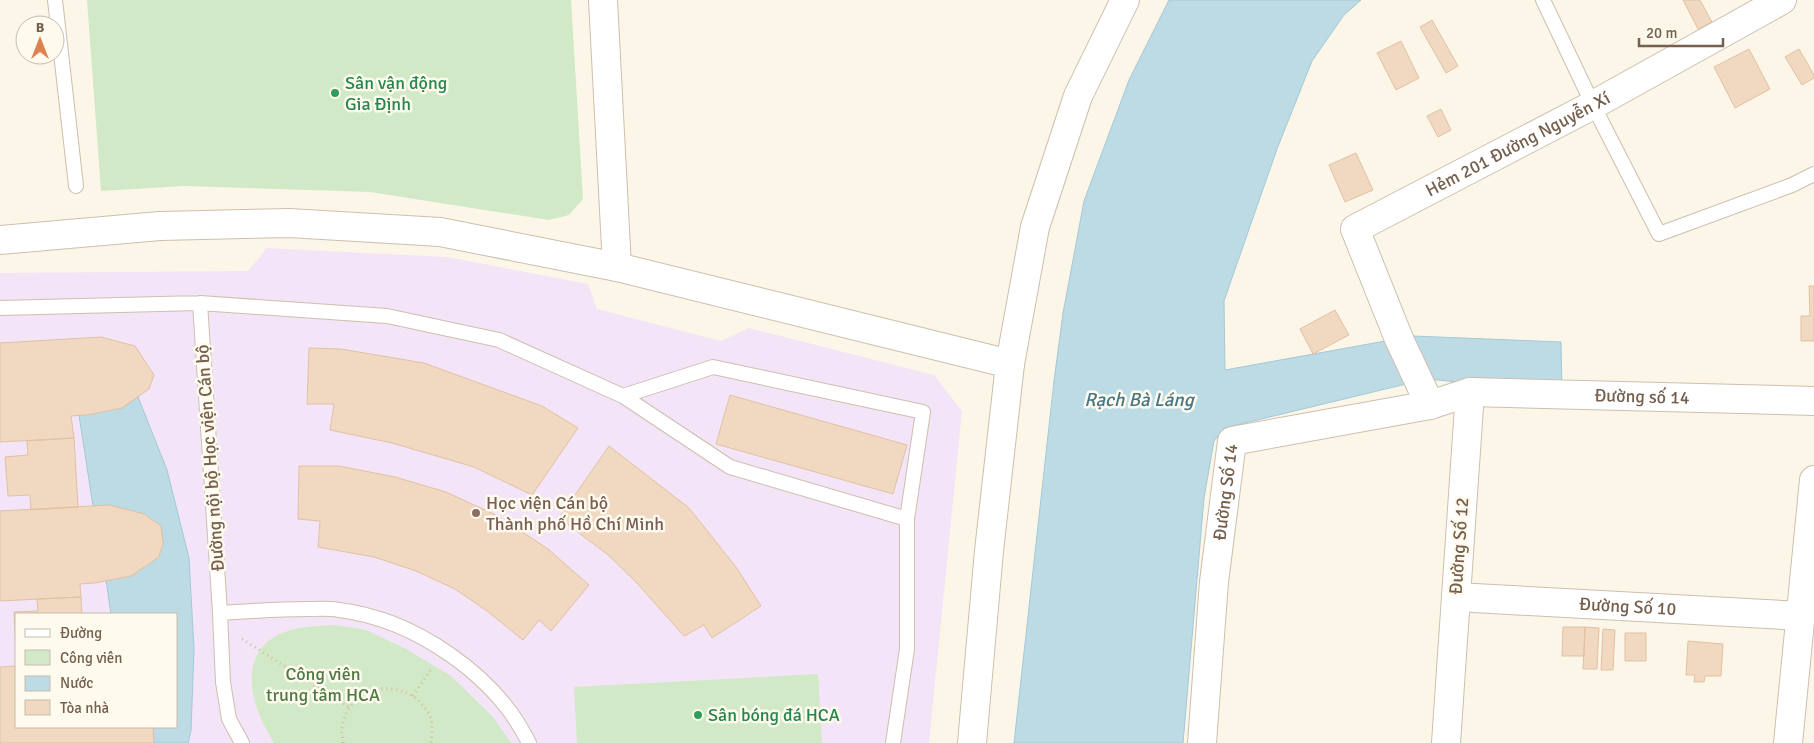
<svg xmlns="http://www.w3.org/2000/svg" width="1814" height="743" viewBox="0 0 1814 743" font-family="Signika,sans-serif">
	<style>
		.education { fill: #f3e4f8; fill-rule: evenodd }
		.green { fill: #d1e9c6 }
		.water { fill: #bddbe5; stroke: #a3c9d6 }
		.building { fill: #f0d8c1; stroke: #e2c1a2 }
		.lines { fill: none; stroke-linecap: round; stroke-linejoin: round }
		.service-casing { stroke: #cdbfae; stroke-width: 16 }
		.minor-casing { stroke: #cdbfae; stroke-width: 30 }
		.path { stroke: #d5bca3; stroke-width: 3; stroke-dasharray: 1 4; stroke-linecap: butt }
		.service { stroke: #fff; stroke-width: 14 }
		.minor { stroke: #fff; stroke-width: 28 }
		.leisure-dot { fill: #2e9e5b; stroke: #fefaee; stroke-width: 2 }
		.education-dot { fill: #8d6e63; stroke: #fefaee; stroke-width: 2 }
		.labels { text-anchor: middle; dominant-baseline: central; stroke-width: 5; stroke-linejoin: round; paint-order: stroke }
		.leisure-label { font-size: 18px; fill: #27864d; stroke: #fefaee; text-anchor: start }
		.street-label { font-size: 18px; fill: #755f4d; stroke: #fefaee }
		.education-label { font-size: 18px; fill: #785e54; stroke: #fefaee; text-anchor: start }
		.park-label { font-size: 18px; fill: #4f7a45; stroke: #fefaee }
		.water-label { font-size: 19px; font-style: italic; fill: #477687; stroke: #fefaee }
	</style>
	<rect width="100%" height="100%" fill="#fcf6e8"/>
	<path class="education" d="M267,248l180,9 141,27 9,25 124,32 28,-13 185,47 28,36 -33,332h-929v-470l248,-2zM16,614h160v113h-160z"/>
	<path class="green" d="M87,0h484l12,199 -14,16 -20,5 -179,-28 -186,-6 -83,5z
		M335,625l31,5 40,19 45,27 42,41 18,26h-237c-4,-6 -7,-13 -11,-20 -16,-33 -20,-76 22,-91 15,-6 34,-6 50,-7z
		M818,674l4,69h-245l-3,-56z"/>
	<path class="water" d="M1169,0h192l-17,15 -32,46 -35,88 -53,152 1,69 188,-34 148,6 1,50 -135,-13 -203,49 -10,13 -10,57 -21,245h-169l40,-362 9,-68 21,-112 45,-121z
		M138,397l29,73 22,88 5,91 -3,82 -3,12h-34l-1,-16h23v-113h-65l-5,-34 57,-37 -2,-17 -17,-12 -35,-9 -16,1 -14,-91 43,-7z"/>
	<path class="building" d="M1683,0h17l12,22 -14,7z
		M1432,20l26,46 -12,7 -26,-46z
		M1401,41l18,37 -23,12 -19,-37z
		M1749,49l21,40 -35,19 -21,-41z
		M1799,49l15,26v3l-12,7 -17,-28z
		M1441,109l10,21 -13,7 -11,-21z
		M1356,153l17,37 -28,12 -16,-37z
		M1809,286h5v55h-13v-25h9z
		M1335,310l14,25 -36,19 -13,-25z
		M101,337l34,9 19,29 -5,14 -27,19 -36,7 -15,1 3,22 -74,4v-99z
		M309,348l32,1 83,14 118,43 36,22 -46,67 -58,-28 -82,-24 -62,-13 4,-26h-27z
		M730,395l177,50 -14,49 -177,-50z
		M74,438l4,69 -47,3 -1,-15 -22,1 -3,-39 23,-2 -1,-14z
		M609,446l80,62 47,59 25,39 -49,32 -8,-13 -20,11 -48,-54 -29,-28 -48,-36z
		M299,466h40l56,11 51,15 52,24 50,33 41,36 -38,46 -12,-11 -16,20 -36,-29 -32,-22 -39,-18 -42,-14 -56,-10 2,-26 -22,-2z
		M109,505l35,9 17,12 2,17 -4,14 -28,19 -36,7 -15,1 1,13 -81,4v-90z
		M81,597l1,17h-66v36l-2,-38 24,-1 -1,-12z
		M1563,627h22l-1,29h-22z
		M1585,627l14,1 -2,41h-14z
		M1603,629l12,1 -2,40h-12z
		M1625,633h21v28h-21z
		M1688,641l35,3 -2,32h-16l-1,6h-10l1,-7h-9z
		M16,666v61h137l1,16h-154v-76z"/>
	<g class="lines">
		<defs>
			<path id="service" d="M55,0l21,186
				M1543,0l50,105 66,129 133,-49 22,-11
				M200,303l20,310 3,69 6,37 13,24
				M0,308l200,-5 187,13 112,24 124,56 107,71 177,52v130l-14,94
				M623,396l90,-29 210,45 -16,107
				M220,613c30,-2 59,-4 88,-4 10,0 21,-1 31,1 75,9 157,65 190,133"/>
			<g id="minor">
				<path d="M603,0l14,267"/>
				<path d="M0,240l160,-14 129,-3 151,9 177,35 393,97"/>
				<path id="s1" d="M1470,392l344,9"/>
				<path id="s2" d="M1430,405l-31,-66 -44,-110 238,-124 189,-105"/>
				<path id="s3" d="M1456,597l345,19"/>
				<path d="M972,743l17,-192 21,-187 25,-137 43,-131 47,-96"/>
				<path id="s4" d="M1202,743l12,-161 18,-141 198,-36 40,-13 -24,351"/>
				<path d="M1788,743l26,-263"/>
			</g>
		</defs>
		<use href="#service" class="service-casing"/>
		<use href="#minor" class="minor-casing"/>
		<path class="path" d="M242,639l108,69
			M413,696l19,-28
			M343,743c0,-5 -2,-11 -1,-15 5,-34 38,-48 67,-34 9,5 17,13 21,22 3,9 2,18 1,27"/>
		<use href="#service" class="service"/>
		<use href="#minor" class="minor"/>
	</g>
	<g class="leisure-dot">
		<circle cx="335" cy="93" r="5"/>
		<circle cx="698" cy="715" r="5"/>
	</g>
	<circle class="education-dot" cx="476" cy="513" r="5"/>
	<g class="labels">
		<g class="leisure-label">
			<text x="345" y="83">Sân vận động<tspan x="345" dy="21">Gia Định</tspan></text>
			<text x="708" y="715">Sân bóng đá HCA</text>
		</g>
		<g class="street-label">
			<text stroke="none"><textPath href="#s2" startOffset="375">Hẻm 201 Đường Nguyễn Xí</textPath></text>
			<text stroke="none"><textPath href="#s1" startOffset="172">Đường số 14</textPath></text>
			<text transform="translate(210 458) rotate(-94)">Đường nội bộ Học viện Cán bộ</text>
			<text stroke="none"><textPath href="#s4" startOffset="252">Đường Số 14</textPath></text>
			<text transform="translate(1459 546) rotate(-86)">Đường Số 12</text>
			<text stroke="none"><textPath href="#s3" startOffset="172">Đường Số 10</textPath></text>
		</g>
		<g class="education-label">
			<text x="486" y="503">Học viện Cán bộ<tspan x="486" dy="21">Thành phố Hồ Chí Minh</tspan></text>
		</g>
		<g class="park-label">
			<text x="323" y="674">Công viên<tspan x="323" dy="21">trung tâm HCA</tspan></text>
		</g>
		<g class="water-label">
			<text x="1139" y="400">Rạch Bà Láng</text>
		</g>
	</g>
	<rect x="15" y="613" width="162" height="115" fill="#fefaee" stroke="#c7bcae"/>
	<rect x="25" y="629" width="25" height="8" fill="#ffffff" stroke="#c7bcae"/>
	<text x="60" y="638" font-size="15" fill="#755f4d">Đường</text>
	<rect x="25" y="650" width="25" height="15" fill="#d1e9c6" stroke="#c7bcae"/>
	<text x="60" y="663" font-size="15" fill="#755f4d">Công viên</text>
	<rect x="25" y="676" width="25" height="15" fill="#bddbe5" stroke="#c7bcae"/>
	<text x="60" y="688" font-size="15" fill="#755f4d">Nước</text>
	<rect x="25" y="700" width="25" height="15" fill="#f0d8c1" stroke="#c7bcae"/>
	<text x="60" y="713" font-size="15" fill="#755f4d">Tòa nhà</text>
	<g transform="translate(40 40)"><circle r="24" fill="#fefaee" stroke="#c7bcae"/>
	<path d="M0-4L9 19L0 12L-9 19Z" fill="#e08152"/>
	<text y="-8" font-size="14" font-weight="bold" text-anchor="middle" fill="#755f4d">B</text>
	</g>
	<path d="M1639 38v8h84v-8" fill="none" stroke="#755f4d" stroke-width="2.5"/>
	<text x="1646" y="38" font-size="15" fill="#755f4d" stroke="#fefaee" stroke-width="4" paint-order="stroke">20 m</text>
</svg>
